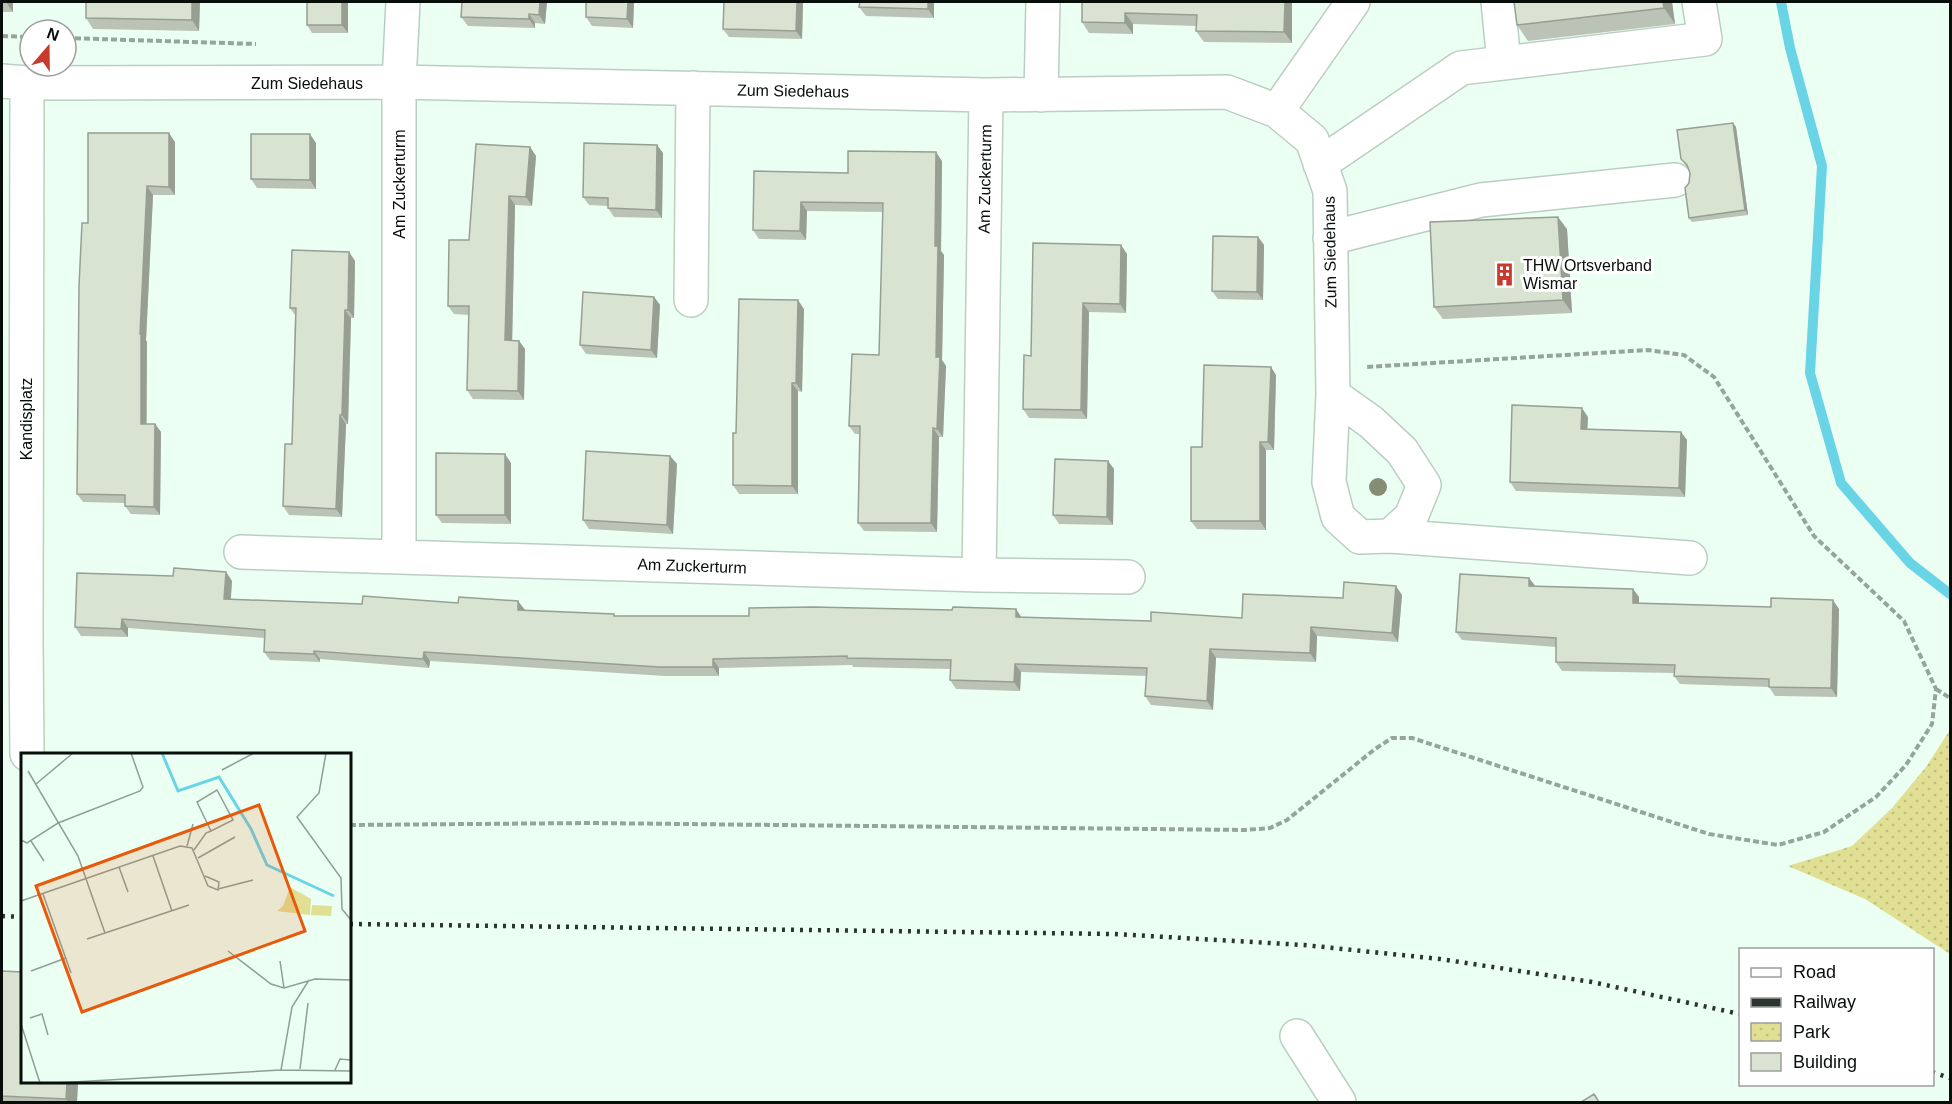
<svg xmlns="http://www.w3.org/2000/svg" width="1952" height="1104" viewBox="0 0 1952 1104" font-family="Arial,sans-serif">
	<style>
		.park { fill: url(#park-dots) }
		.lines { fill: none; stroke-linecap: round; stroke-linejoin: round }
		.stream { stroke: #6ad4e7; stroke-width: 10 }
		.minor-casing { stroke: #bbcec2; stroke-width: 36 }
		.path { stroke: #96a59c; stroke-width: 4; stroke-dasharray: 6 3; stroke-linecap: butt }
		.minor { stroke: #fff; stroke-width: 33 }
		.rail { stroke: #2c352f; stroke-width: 4.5; stroke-dasharray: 3 6; stroke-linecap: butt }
		.tree { fill: #858e75 }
		.wall { fill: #bac3b5 }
		.shaded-wall { fill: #979f93 }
		.building { fill: #d8e3d2; stroke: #979f93; stroke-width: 1.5 }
		.labels { text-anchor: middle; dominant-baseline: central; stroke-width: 6; stroke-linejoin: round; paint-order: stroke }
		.street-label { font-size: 16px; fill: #080e0a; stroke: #fff }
		.poi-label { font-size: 16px; fill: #080e0a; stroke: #fff; text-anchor: start }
		.inset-river { fill: none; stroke: #6ad4e7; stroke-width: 3 }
		.inset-road { fill: none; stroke: #909f96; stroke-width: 1.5 }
		.view { fill: #e8590c; fill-opacity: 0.15; stroke: #e8590c; stroke-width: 3 }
		.inset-edge { fill: none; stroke: #080e0a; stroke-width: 3 }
	</style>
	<defs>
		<pattern id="park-dots" width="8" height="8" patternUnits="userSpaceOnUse" patternTransform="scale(1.5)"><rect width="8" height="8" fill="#e1df93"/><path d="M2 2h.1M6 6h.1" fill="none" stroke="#c0be7d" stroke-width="1.8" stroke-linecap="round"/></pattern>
	</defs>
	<rect width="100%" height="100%" fill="#ebfff3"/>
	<path class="park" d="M1950,730v224l-85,-55 -77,-33 64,-20 40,-38 34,-41z"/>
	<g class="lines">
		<path class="stream" d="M1781,2l9,46 32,118 -12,207 31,110 69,80 40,31"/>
		<defs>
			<path id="minor" d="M403,2l-4,80v475l580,18 149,2
				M1498,2l6,61
				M2,81l25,2 372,-1 587,13 241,-3 50,19 35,29 18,51 3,204 -4,87 9,35 22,20 30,-1 21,-19 13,-32 -22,-34 -31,-29 -38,-27
				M27,83l-1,557 1,114
				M1041,95l2,-93
				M1277,111l76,-109
				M1320,164l141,-96 244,-29 -6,-37
				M1330,238l151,-38 194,-20
				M691,300l2,-212
				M1390,536l300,22
				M241,552l158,5
				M979,575l7,-480
				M1297,1036l42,66"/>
		</defs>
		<use href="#minor" class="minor-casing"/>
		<path class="path" d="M2,36l28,1
			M66,38l190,6
			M1936,689l14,9
			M350,825l240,-2 655,7 25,-2 17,-8 88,-71 17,-11h20l297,96 69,11 46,-13 52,-35 30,-32 26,-41 4,-35 -32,-68 -90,-85 -100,-159 -30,-22 -36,-5 -282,17"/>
		<use href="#minor" class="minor"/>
		<path class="rail" d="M2,916l20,1
			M350,924l764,10 190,11 136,14 152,23 148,32
			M1932,1072l18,6"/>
	</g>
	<circle class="tree" cx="1378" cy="487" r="9"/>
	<path class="wall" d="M2,2h11v10h-11z
		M200,2l-1,29 -106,-2 -7,-11z
		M307,2h41v31h-36l-5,-8z
		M462,2h85l-2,22 -10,-1v5l-67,-2 -7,-9z
		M586,2h48l-1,26 -41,-2 -6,-9z
		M724,2h79l-1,37 -73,-2 -6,-8z
		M934,2v16l-68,-2 -7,-9z
		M1082,2h210v41l-88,-1 -8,-11 1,-5 -64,-2v10l-44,-1 -7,-11z
		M1672,2l3,22 -147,17 -11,-16z
		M1733,123l3,4 12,88 -56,7 -3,-4v-35l1,-10 -2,-5 -7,-9z
		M175,142v53h-22l-7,145 1,2v82h8l6,8 -1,83 -29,-1 -6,-8v-3l-42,-1 -6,-8 11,-271z
		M316,143v46l-59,-1 -6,-9z
		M530,147l6,9 -4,50 -17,-1 -3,135 7,1 6,8 -1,51 -51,-1 -6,-9 2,-75 -15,-1 -6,-8 21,-66z
		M663,153l-1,65 -48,-1 -6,-9v-2l-19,-1 -6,-8z
		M942,161l-1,90 3,4 -2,105 4,6 -3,71h-4l-2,95 -73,-1 -6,-8 2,-89h-5l-6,-8 30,-71 4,-143 -76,-1 -1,29 -47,-1 -6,-9 95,-57z
		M1567,229l5,84 -129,6 -9,-12z
		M1258,237l6,8 -1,55 -45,-1 -6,-8z
		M1121,245l6,9 -1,59 -37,-1 -2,107 -58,-1 -6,-9 8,-53z
		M349,252l6,9 -1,57h-3l-3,106h-2l-4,93 -53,-2 -6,-9 9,-62 3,-129 -5,-7z
		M654,297l6,8 -3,53 -71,-4 -6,-9z
		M804,309l-2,83 -4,-1v103h-59l-6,-9 3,-52z
		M1276,375l-2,75h-8v80l-69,-1 -6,-8 11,-74z
		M1588,417l-1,12 94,3 6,8 -2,57 -169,-6 -6,-9z
		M670,456l7,8 -4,70 -84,-5 -6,-9z
		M1108,461l6,8 -1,56 -54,-1 -6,-9z
		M511,463v61l-69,-1 -6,-8z
		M226,572l6,9 -1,18 294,11 89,4 1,2 407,1 129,4 91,-3 101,-20 59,-3 -4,47 -81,-6 -1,26 -100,-4 -3,52 -62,-5 -6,-9 2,-20 -126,-4 -1,19 -64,-2 -6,-9 1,-11 -98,-2 -1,-2 -133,3v8h-54l-235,-15 -1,7 -109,-9v3l-50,-2 -6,-8 1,-14 -137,-10v9l-47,-1 -6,-9 98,-51z
		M1529,578l6,8 98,3 6,8v6l200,6 -2,88 -62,-1 -6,-9 -89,-3 -6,-8v-3l-112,-2 -6,-9v-15l-94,-7 -6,-8z
		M2,971l76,111 -1,20h-75z"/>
	<path class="shaded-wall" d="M6,2h7v10z
		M192,2h8l-1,29 -7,-11z
		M342,2h6v31l-6,-8z
		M540,2h7l-2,22 -6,-9z
		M628,2h6l-1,26 -6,-9z
		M797,2h6l-1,37 -6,-8z
		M928,2h6v16l-6,-9z
		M1285,2h7v41l-8,-11z
		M1663,2h9l3,22 -11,-16z
		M1125,13l8,11v10l-8,-11z
		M529,14l6,9v5l-6,-9z
		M1733,123l3,4 12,88 -3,-5z
		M169,133l6,9v53l-6,-8z
		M310,134l6,9v46l-6,-9z
		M657,145l6,8 -1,65 -6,-8z
		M530,147l6,9 -4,50 -6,-9z
		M936,152l6,9 -1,90 3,4 -2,105 4,6 -3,71 -6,-8 -1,-72 -1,-111z
		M147,186l6,9 -7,145 1,2 -1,90 -5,-8 -1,-90z
		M509,196l6,9 -3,144 -7,-9z
		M801,202l6,9 -1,29 -6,-9z
		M1558,217l9,12 5,84 -9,-13z
		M1258,237l6,8 -1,55 -6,-8z
		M1121,245l6,9 -1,59 -6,-9z
		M349,252l6,9 -1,57 -6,-8z
		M654,297l6,8 -3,53 -6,-8z
		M798,300l6,9 -2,83 -6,-9z
		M1083,303l6,9 -2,107 -6,-9z
		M345,310l6,8 -3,106 -6,-9z
		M519,341l6,8 -1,51 -6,-9z
		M1271,367l5,8 -2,75 -6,-8z
		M792,383l6,8v103l-6,-8z
		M1582,408l6,9 -1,20 -6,-8z
		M340,415l6,9 -4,93 -6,-8z
		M155,424l6,8 -1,83 -6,-8z
		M933,428l6,9 -2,95 -6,-9z
		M1681,432l6,8 -2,57 -6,-9z
		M1260,442l6,8v80l-6,-9z
		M505,454l6,9v61l-6,-9z
		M670,456l7,8 -4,70 -6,-9z
		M1108,461l6,8 -1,56 -6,-8z
		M226,572l6,9 -2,26 -6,-8z
		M1529,578l7,9 -7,-1z
		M1396,586l6,9 -4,47 -6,-9z
		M1633,589l6,8v15l-6,-9z
		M1833,600l6,9 -2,88 -6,-9z
		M518,601l7,9 -1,9 -6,-9z
		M1016,609l6,9 -6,-1z
		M122,619l6,9v9l-7,-8z
		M1311,627l6,9 -1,26 -6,-9z
		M1210,649l6,9 -3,52 -6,-9z
		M314,651l6,8v3l-6,-8z
		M424,652l6,9 -1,7 -6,-9z
		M713,659l6,9v8l-6,-9z
		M1015,664l6,8 -1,19 -6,-9z
		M67,1082h11l-1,20h-9l-2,-3z"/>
	<path class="building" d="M86,2h106v18l-106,-2z
		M307,2h35v23h-35z
		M462,2h78l-1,13 -10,-1v5l-68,-2z
		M586,2h42l-1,17 -41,-2z
		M724,2h73l-1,29 -73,-2z
		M860,2h68v7l-69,-2z
		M1082,2h203l-1,30 -88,-1 1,-16 -72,-2v10l-43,-1z
		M1514,2h149l1,6 -147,17z
		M1733,123l12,87 -56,8 -4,-30 4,-5 1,-10 -3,-8 -6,-6 -4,-29z
		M88,133h81v54l-22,-1 -7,148h1v90h14l-1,83 -29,-1v-11l-48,-1 2,-208 3,-63h6z
		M251,134h59v46l-59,-1z
		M584,143l73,2 -1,65 -48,-2v-10l-25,-1z
		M476,144l54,3 -4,50 -17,-1 -4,144 14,1 -1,50 -51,-1 2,-84h-21l1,-66h20z
		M848,151l88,1 -1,94h3l-2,111h4l-3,72 -4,-1 -2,95h-73l2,-97h-11l3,-72 27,1 4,-152 -82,-1 -1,29 -47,-1 1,-59 94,2z
		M1558,217l5,83 -129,7 -4,-85z
		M1213,236l45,1 -1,55 -45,-1z
		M1033,243l88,2 -1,59 -37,-1 -2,107 -58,-1 1,-54 7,1z
		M292,250l57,2 -1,58h-3l-3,105h-2l-4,94 -53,-3 2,-62h7l4,-136h-6z
		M583,292l71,5 -3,53 -71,-5z
		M739,299l59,1 -2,83h-4v103l-59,-1v-52h3z
		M1204,365l67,2 -3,75h-8v79h-69v-74h11z
		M1512,405l70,3 -1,21 100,3 -2,56 -169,-6z
		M586,451l84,5 -3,69 -84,-5z
		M436,453l69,1v61h-69z
		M1055,459l53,2 -1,56 -54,-2z
		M174,568l52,4 -2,27 138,5 1,-8 95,7 1,-6 59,4v9l96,4v2h135v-8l64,-1 139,3 1,-3 63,2v8l135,4v-9l91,6 1,-24 100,4 1,-16 52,4 -4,47 -81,-6 -1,26 -100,-4 -3,52 -62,-5 2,-28 -132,-4 -1,18 -64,-2 1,-20 -104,-2v-2l-134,3v8h-54l-235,-15 -1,7 -109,-8v3l-50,-2 1,-22 -143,-11 -1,10 -46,-2 2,-54 96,3z
		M1460,574l69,4v8l104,3v14l138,4v-9l62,2 -2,88 -62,-1v-8l-95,-3 1,-11 -119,-3v-24l-100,-6z
		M2,971l20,1v110h45l-1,17 -64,-3z
		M1594,1094l5,8h-18z"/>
	<defs>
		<symbol id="building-bare" viewBox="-9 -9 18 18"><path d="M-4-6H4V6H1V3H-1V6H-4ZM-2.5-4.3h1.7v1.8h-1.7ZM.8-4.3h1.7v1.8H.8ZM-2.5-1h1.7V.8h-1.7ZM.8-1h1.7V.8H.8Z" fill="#c73a2d" stroke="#fff" stroke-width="2.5" paint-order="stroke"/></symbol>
	</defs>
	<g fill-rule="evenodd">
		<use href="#building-bare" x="1488" y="258" width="33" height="33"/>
	</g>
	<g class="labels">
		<g class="street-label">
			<text x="307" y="83">Zum Siedehaus</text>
			<text transform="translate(793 91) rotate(1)">Zum Siedehaus</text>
			<text transform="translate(985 179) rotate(-89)">Am Zuckerturm</text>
			<text transform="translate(399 184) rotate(-90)">Am Zuckerturm</text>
			<text transform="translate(1330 252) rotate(-91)">Zum Siedehaus</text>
			<text transform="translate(26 419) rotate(-90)">Kandisplatz</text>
			<text transform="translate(692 566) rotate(2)">Am Zuckerturm</text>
		</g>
		<g class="poi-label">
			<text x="1523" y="265">THW Ortsverband<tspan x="1523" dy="18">Wismar</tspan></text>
		</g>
	</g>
	<g transform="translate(21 753)">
		<rect width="330" height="330" fill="#ebfff3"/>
		<path d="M291,152l20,1 -1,10 -20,-1z" fill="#e1df93"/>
		<path d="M269,134l21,12 -1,16 -33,-4 6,-5z" fill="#e1df93"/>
		<path class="inset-river" d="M141,0l16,38 41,-14 32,52 16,36 67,31"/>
		<path class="inset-road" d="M305,0l-7,40 -22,24 44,61 1,31 9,11M201,17l32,-17M7,18l50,85 27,77 84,-28M15,31l37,-31M0,87l6,3 31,-20 82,-32 3,-4 -12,-34M10,88l13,20M166,93l6,-22M173,97l12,-17 5,-2 22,-11 -16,-30 -20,12 14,29M132,103l19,55M177,105l37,-21M98,114l9,25M197,136l35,-9M22,141l28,79M0,148l159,-55 12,2 16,38 10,4 1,-8 -14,-6M66,186l18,-6M207,198l43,33 13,4 31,-9 36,1M259,208l4,27M10,218l35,-13M9,265l12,-4 6,21M0,271l19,59M279,316l8,-66M260,317l11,-63 17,-27M314,317l5,-11 11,1M35,330l225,-13 70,1"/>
		<path class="view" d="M238,52l46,126 -223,81 -46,-126z"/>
		<rect width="330" height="330" class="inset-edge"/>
	</g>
	<rect width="1952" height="1104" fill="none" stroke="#080e0a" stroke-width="6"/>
	<rect x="1739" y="948" width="195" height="138" fill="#ffffff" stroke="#9c9f9d" stroke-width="1.5"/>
	<rect x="1751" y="968" width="30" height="9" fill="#ffffff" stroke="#9c9f9d" stroke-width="1.5"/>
	<text x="1793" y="978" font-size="18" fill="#080e0a">Road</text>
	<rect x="1751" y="998" width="30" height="9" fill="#2c352f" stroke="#9c9f9d" stroke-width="1.5"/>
	<text x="1793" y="1008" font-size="18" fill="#080e0a">Railway</text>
	<rect x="1751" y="1023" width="30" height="18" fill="url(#park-dots)" stroke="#9c9f9d" stroke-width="1.5"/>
	<text x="1793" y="1038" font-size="18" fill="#080e0a">Park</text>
	<rect x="1751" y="1053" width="30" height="18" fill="#d8e3d2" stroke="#9c9f9d" stroke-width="1.5"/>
	<text x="1793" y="1068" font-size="18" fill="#080e0a">Building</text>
	<g transform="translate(48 48) rotate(20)"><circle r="28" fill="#ffffff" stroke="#9c9f9d" stroke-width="1.5"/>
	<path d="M0-4.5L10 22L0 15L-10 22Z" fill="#c73a2d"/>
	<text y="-9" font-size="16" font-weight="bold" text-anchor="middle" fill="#080e0a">N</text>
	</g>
</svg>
